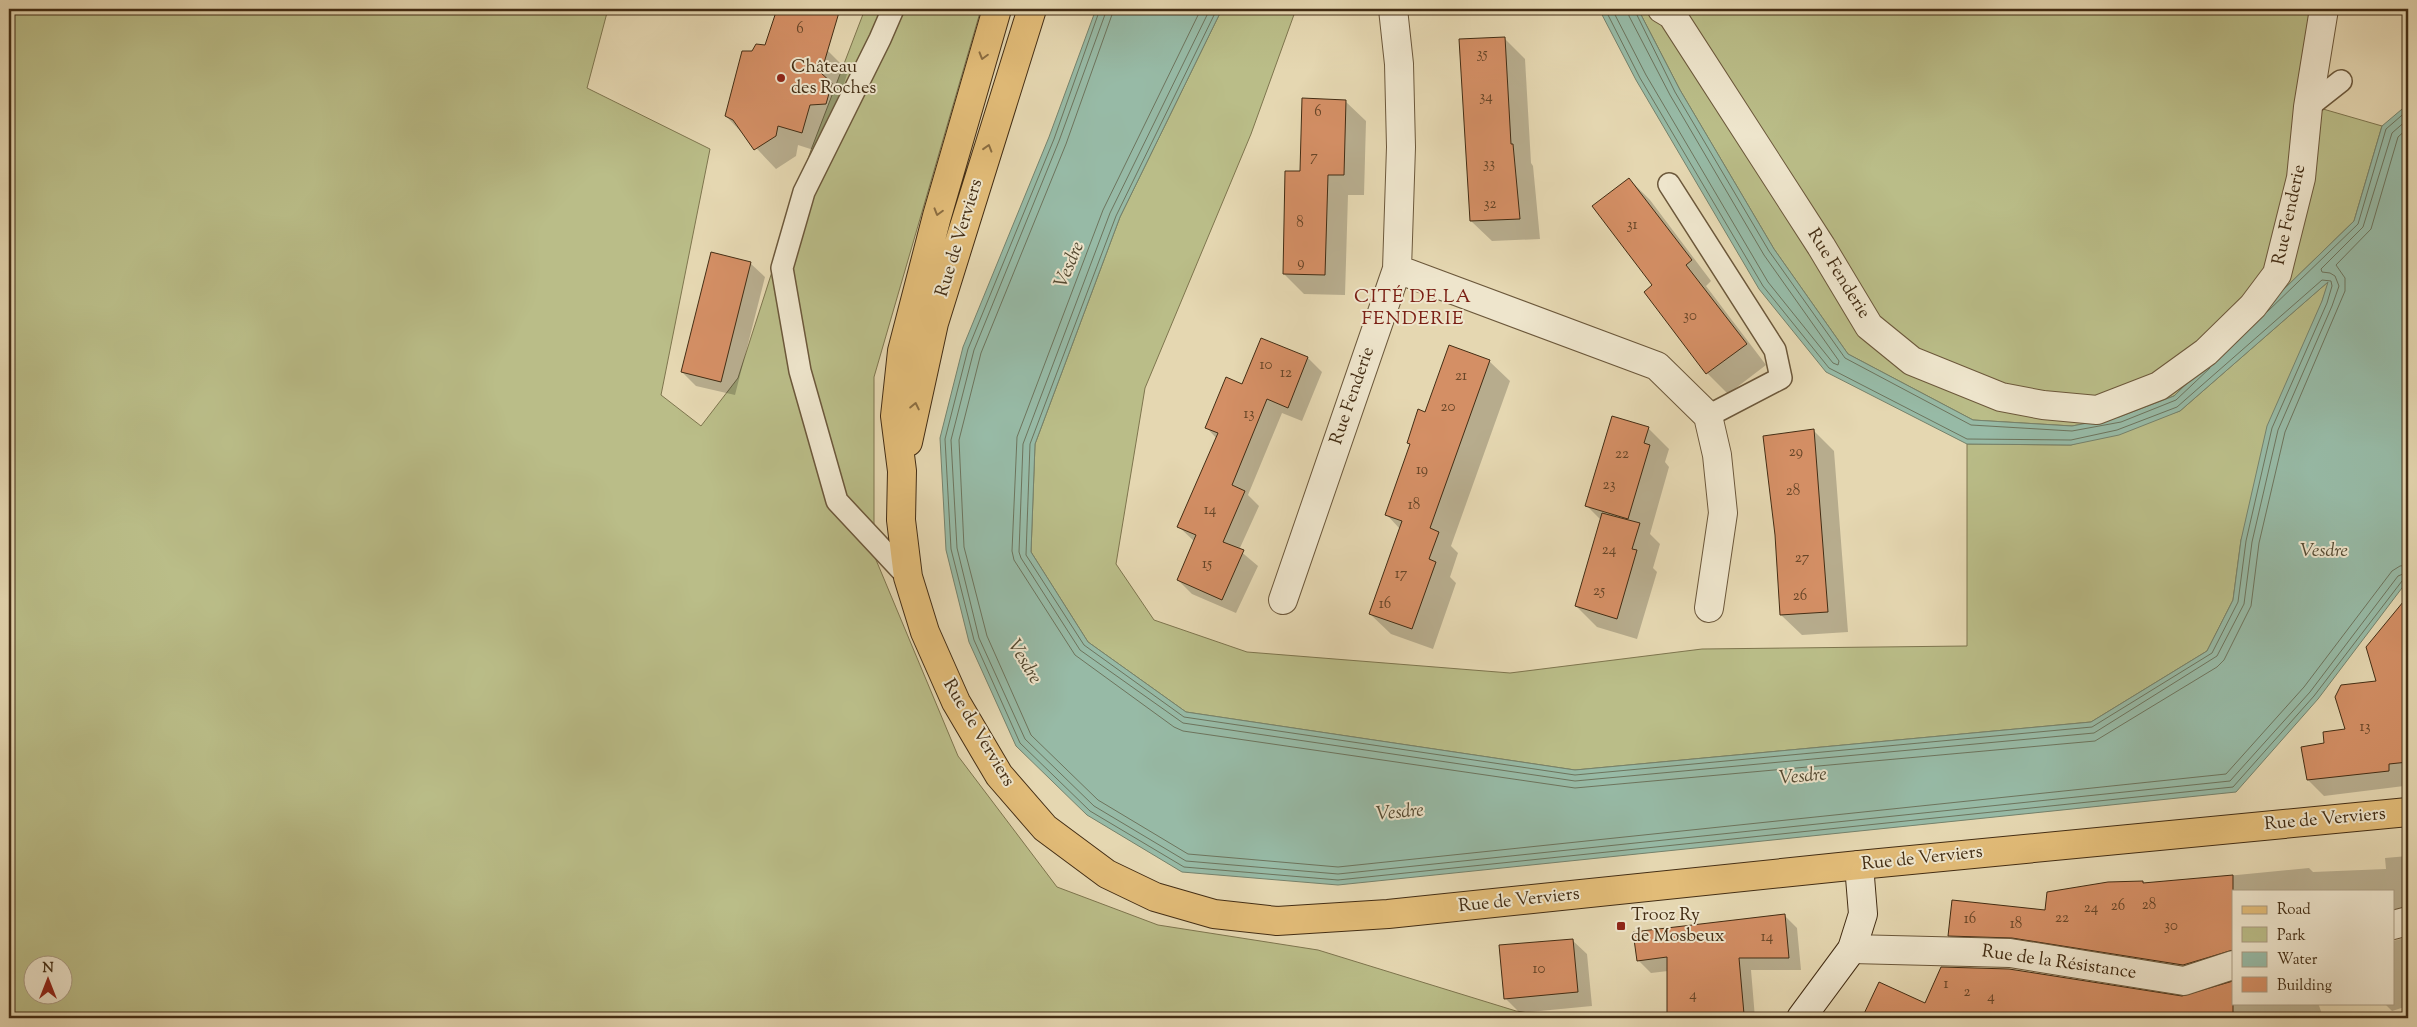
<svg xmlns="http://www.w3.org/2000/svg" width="2417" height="1027" viewBox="0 0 2417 1027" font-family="'Sorts Mill Goudy',serif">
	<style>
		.green { fill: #babd88; stroke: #7e754e; fill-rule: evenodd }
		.water { fill: #97baa6; stroke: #75826c }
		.shadow { fill: #0003 }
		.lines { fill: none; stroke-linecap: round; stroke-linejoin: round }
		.shore { stroke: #6d745d; stroke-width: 1 }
		.building { fill: #d48f65; stroke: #432d14 }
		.lane-casing { stroke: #6c583b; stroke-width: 24 }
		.street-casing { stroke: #6c583b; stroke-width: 30 }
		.secondary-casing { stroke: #432d14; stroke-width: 30 }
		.primary-casing { stroke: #432d14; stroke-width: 30 }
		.lane { stroke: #eee5cc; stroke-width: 21 }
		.street { stroke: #eee5cc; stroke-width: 28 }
		.secondary { stroke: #eee5cc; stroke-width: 28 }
		.primary { stroke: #e2bc78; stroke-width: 28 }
		.oneway { stroke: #8b6d41 }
		.poi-dot { fill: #8f2418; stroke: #eee5cc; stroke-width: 2 }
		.labels { text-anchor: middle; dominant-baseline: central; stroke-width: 4; stroke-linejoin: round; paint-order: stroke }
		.number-label { font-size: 15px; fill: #674628 }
		.poi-label { font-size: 18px; fill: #432d14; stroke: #eee5cc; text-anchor: start }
		.street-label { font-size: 18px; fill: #432d14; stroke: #eee5cc }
		.water-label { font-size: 19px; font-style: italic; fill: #544931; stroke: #eee5cc }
		.neighbourhood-label { font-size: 19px; letter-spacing: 1px; fill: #7a1f14; stroke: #eee5cc }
	</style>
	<rect width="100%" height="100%" fill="#e5d7b1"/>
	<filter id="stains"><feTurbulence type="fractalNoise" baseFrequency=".004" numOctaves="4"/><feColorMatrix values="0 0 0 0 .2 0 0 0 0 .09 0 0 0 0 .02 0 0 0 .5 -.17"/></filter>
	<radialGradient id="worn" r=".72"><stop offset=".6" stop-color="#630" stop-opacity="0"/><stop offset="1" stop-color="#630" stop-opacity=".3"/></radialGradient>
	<path class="green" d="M9,9h599l-21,79 123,61 -49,246 40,31 37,-48 73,-228 54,-141h116l-107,368v178l84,201 99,131 101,38 160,25 198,61 44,7h-1551zM32,964h30v30h-30z
		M1222,9h74l-45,125 -106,254 -29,176 38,56 93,32 263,21 192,-24 265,-3v-202l104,1 109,-34 149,-130 -88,259 -8,60 -26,51 -116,71 -516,48 -389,-58 -98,-70 -57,-90 4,-108 85,-227z
		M1638,9h694l-9,100 59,17 -28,95 -180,175 -55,21 -47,9 -99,-6 -125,-66 -74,-105 -94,-159z"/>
	<path class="water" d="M1096,9h126l-102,208 -85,227 -4,108 57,90 98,70 389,58 516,-48 116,-71 26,-51 8,-60 26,-114 55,-125 6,-19 -148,129 -61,24 -48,10 -104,-1 -141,-72 -67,-83 -123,-209 -37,-71h39l42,81 94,159 74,105 125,66 99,6 47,-9 55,-21 180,-175 28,-95 26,-22v476l-90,119 -82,93 -898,93 -156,-13 -95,-57 -71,-69 -47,-104 -23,-92 -6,-112 23,-91 86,-210z"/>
	<path class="shadow" d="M775,9h64l-6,21z
		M1504,38l21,21 6,104 2,3 7,73 -48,2 -21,-20z
		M828,51l20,20 -25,82 -25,-8 -2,11 -20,13 -50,-53z
		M1345,101l21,20 -2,74h-16l-3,100 -41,-1 -20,-20 17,-102z
		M1629,179l21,21 61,81 -5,5 60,79 -38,29 -21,-21 -62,-81 9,-6z
		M750,263l15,14 -30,118 -39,-9 -14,-14z
		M1262,340l46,18 14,14 -20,49 -20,-8 -34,82 11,11 -20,44 19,16 -22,47 -44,-19 -14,-14 17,-38 -17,-16 39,-87 -10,-11 36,-42z
		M1489,361l21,20 -59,165 7,7 -8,24 6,6 -23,66 -42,-15 -21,-20 30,-85 -13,-14 24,-69 -3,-4 18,-28z
		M1648,428l21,21 -4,13 4,5 -19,67 10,10 -7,24 4,4 -20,67 -40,-12 -21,-21 26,-85 -16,-16z
		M1813,430l21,21 14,181 -46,3 -21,-20z
		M2397,612l11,1v166l-4,1v6l-80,10 -16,-16 18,-36 20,-14 32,-48z
		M2408,856v66l-15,7v-38h-160v74l-37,12 -234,-29 -13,-13 97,-24 97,-29 2,2 164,-16 4,4 73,-3 -1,-11z
		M1785,916l12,12 4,42h-50l4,48h-82l-5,-5v-42l-17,2 -13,-13z
		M2408,937v69l-16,5 -8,-8h9v-62z
		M1572,940l15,14 5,52 -72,7 -14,-14z
		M2233,982v21h85l4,11 -13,4h-446l17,-35 42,20 260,-5z"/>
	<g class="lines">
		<path class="shore" d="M1100,9l-46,130 -86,210 -23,90 6,110 23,91 46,103 70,68 94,56 154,13 895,-93 81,-91 88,-115 6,-3
			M1107,9l-48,132 -85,209 -23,90 6,108 22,90 46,101 69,67 92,55 152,13 892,-93 80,-89 88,-116 10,-4
			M1114,9l-48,135 -85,209 -22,87 5,107 23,89 44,99 67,65 90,54 150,13 888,-93 78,-87 88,-116 8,-5 8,-1
			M1201,9l-98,201 -86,227 -5,114 2,9 61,95 99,72 9,4 392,57 520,-47 122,-74 7,-7 27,-54 8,-63 26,-111 60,-141v-13l-9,-13 35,-36 27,-92 10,-9
			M1210,9l-100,204 -87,231 -4,108 2,6 59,92 103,73 392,58 519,-48 123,-77 27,-52 8,-62 26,-112 54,-124 7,-20 -4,-10 -5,-3 -8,-1 -1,-3 42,-42 29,-94 16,-14
			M1217,9l-101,207 -86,228 -4,111 58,90 100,72 391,58 517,-48 120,-74 26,-51 8,-61 26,-113 55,-125 5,-17 -1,-5 -9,-1 -145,127 -60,23 -46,10 -104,-1 -138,-71 -66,-82 -123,-208 -35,-69
			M1612,9l34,66 122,207 65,81 5,2 1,-4 -75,-106 -94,-160 -41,-79 -1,-7
			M1634,9l41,83 94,159 76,107 126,67 101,6 49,-9 55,-22 34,-32
			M2267,312l91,-88 28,-95 22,-19"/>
	</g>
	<path class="building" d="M777,9h63l-19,64 11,10 -6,21 -16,1 -8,28 -24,-7 -2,10 -22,14 -21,-30 -8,-4 17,-65h10l4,-7 9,1z
		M1505,37l6,107h2l7,75 -50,2 -11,-182z
		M1302,98l44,2 -2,75h-16l-3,100 -42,-1 2,-103h15z
		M1629,178l63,82 -6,5 61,79 -41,30 -62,-82 8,-7 -60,-79z
		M711,252l40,10 -30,120 -40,-10z
		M1261,338l47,19 -20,51 -21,-9 -35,86 13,6 -22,51 21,8 -22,50 -45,-20 19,-45 -19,-8 41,-94 -13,-5 21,-51 16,7z
		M1449,345l41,15 -60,168 9,4 -10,27 7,3 -24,67 -43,-15 33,-93 -17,-6 25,-71 -3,-1 11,-34 7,3z
		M1612,416l37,11 -5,16 6,2 -22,74 -43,-13z
		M1814,429l14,183 -48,3 -5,-80 -12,-99z
		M1602,513l38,10 -8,26 5,1 -20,69 -42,-13z
		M2408,596v166l-19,2v7l-82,9 -6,-33 23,-4 -1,-11 22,-3 -10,-32 6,-12 35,-4 -10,-34z
		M2233,875v75l-50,15 -171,-27 -64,-2 4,-36 93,10 2,-18 61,-10 35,-1v2z
		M1785,914l4,44h-50l5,56h-77v-57l-30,4 -4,-29z
		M1573,939l5,53 -74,7 -5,-54z
		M1941,967l68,2 173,27 51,-15v37h-371l17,-36 46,21z"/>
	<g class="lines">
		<defs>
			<path id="lane" d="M893,9l-13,30 -76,153 -22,76 18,103 37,130 71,76
				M2308,107l33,-26
				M1669,184l106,166 6,28 -73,38"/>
			<path id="street" d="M1662,9l10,6 149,231 48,80 43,35 89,36 42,8 54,5 62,-24 47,-34 47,-46 24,-32 24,-96 7,-71 16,-98
				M1397,269l260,97 51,50 9,39 6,58 -14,95
				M1283,600l114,-331 4,-122 -2,-83 -6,-55
				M2393,925l15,-4
				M1852,949l158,4 174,28 49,-16"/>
			<path id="secondary" d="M1801,1018l51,-69 11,-35 -4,-49"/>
			<path id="primary" d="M997,9l-60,207 -35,135 -7,65 7,55 -1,49 7,57 17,55 31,70 43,73 46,53 62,46 48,23 59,17 63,7 111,-7 471,-49 549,-53
				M908,442l26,-119 98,-314"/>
		</defs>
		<use href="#lane" class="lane-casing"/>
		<use href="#street" class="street-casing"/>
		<use href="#secondary" class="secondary-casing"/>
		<use href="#primary" class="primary-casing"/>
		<use href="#lane" class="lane"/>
		<use href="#street" class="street"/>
		<use href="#secondary" class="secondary"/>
		<use href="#primary" class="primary"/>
	</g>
	<defs><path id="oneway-chevron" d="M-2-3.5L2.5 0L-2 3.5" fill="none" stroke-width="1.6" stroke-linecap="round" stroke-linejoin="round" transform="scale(1.25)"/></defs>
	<g class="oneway">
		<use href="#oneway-chevron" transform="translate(983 56) rotate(106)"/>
		<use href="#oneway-chevron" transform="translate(988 148) rotate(-73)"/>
		<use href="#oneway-chevron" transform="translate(938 212) rotate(106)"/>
		<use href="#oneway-chevron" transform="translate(915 406) rotate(-78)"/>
	</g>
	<g class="poi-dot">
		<circle cx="781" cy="78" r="5"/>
		<rect x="1616" y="921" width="10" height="10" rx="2.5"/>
	</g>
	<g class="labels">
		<g class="number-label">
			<text x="800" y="29">6</text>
			<text x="1482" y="54">35</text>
			<text x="1486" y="97">34</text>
			<text x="1318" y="112">6</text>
			<text x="1314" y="157">7</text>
			<text x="1489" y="164">33</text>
			<text x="1490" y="204">32</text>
			<text x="1300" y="223">8</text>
			<text x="1632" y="225">31</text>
			<text x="1301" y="263">9</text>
			<text x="1690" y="316">30</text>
			<text x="1266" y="365">10</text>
			<text x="1286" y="373">12</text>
			<text x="1461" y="376">21</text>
			<text x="1448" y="407">20</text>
			<text x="1249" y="414">13</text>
			<text x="1796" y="452">29</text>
			<text x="1622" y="454">22</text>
			<text x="1422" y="470">19</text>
			<text x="1609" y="485">23</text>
			<text x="1793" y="491">28</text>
			<text x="1414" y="505">18</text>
			<text x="1210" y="510">14</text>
			<text x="1609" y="550">24</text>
			<text x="1802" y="558">27</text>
			<text x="1207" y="564">15</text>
			<text x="1401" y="574">17</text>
			<text x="1599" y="591">25</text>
			<text x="1800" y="596">26</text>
			<text x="1385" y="604">16</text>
			<text x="2365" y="727">13</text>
			<text x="2149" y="905">28</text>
			<text x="2118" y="906">26</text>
			<text x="2091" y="908">24</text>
			<text x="2062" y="918">22</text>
			<text x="1970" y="919">16</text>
			<text x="2016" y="924">18</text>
			<text x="2171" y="926">30</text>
			<text x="1767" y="937">14</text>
			<text x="1539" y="969">10</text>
			<text x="1946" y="984">1</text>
			<text x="1967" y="992">2</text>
			<text x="1693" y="995">4</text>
			<text x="1991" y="997">4</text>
		</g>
		<g class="poi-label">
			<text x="791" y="68">Château<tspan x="791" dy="21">des Roches</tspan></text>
			<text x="1631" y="916">Trooz Ry<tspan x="1631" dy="21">de Mosbeux</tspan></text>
		</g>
		<g class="street-label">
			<text transform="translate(2290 215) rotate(-78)">Rue Fenderie</text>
			<text transform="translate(960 238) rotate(-73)">Rue de Verviers</text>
			<text transform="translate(1838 274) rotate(58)">Rue Fenderie</text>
			<text transform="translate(1353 396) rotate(-71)">Rue Fenderie</text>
			<text transform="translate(978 733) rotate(59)">Rue de Verviers</text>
			<text transform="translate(2325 820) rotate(-5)">Rue de Verviers</text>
			<text transform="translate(1922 859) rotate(-6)">Rue de Verviers</text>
			<text transform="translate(1519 901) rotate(-6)">Rue de Verviers</text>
			<text transform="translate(2059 963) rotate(8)">Rue de la Résistance</text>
		</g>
		<g class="water-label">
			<text transform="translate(1070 265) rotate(-67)">Vesdre</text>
			<text x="2324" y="551">Vesdre</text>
			<text transform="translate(1024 662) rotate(59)">Vesdre</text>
			<text transform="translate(1803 777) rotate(-5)">Vesdre</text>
			<text transform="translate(1400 813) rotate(-5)">Vesdre</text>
		</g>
		<g class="neighbourhood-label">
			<text x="1413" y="297">CITÉ DE LA<tspan x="1413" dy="22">FENDERIE</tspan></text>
		</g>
	</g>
	<rect width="2417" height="1027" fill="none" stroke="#e5d7b1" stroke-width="30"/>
	<rect x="10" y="10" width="2397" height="1007" fill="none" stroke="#432d14" stroke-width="2.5"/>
	<rect x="15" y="15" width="2387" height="997" fill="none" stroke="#432d14"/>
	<rect x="2232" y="890" width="162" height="115" fill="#eee5cc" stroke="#aa9b82"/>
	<rect x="2242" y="906" width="25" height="8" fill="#e2bc78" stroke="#aa9b82"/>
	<text x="2277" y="914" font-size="15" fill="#432d14">Road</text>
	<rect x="2242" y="927" width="25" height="15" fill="#babd88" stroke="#aa9b82"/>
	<text x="2277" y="940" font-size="15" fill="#432d14">Park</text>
	<rect x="2242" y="952" width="25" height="15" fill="#97baa6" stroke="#aa9b82"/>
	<text x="2277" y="964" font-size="15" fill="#432d14">Water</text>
	<rect x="2242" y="977" width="25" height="15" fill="#d48f65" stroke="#aa9b82"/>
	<text x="2277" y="990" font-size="15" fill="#432d14">Building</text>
	<g transform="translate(48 980)"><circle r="24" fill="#eee5cc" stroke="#aa9b82"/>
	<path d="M0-4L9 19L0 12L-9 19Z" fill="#8f2418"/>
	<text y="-8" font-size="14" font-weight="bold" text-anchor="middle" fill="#432d14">N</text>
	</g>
	<rect width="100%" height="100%" filter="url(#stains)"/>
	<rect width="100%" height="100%" fill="url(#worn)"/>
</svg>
